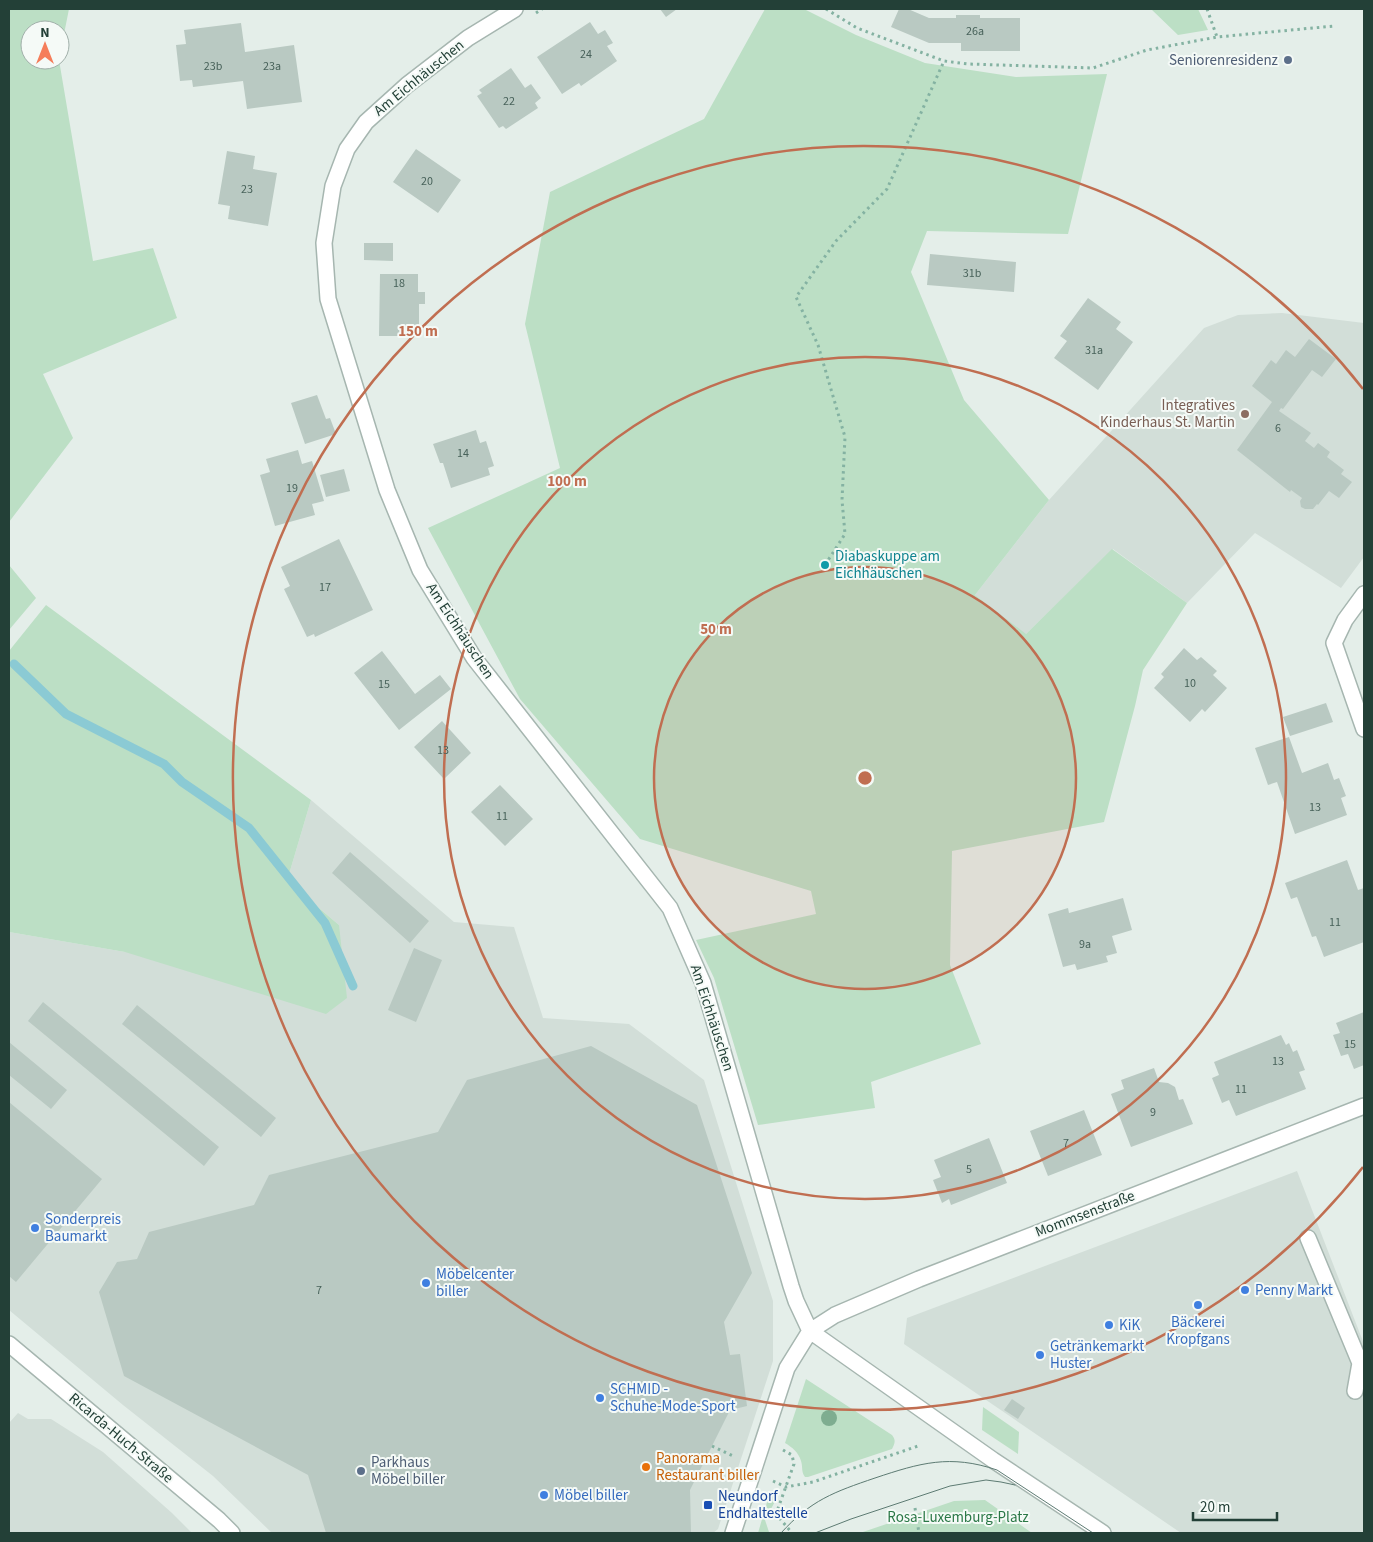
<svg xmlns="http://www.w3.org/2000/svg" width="1373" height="1542" viewBox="0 0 1373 1542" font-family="'Source Sans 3',sans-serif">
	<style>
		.built { fill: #d2ded8 }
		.green { fill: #bcdfc5 }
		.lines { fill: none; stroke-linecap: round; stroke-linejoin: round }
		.stream { stroke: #8bcad4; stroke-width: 9 }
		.building { fill: #b9c9c2 }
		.minor-casing { stroke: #a6b6b0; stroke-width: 18 }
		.path { stroke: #84b2a2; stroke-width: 3; stroke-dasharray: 2.5 4; stroke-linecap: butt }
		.minor { stroke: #fff; stroke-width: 15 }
		.tram { stroke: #5d7b73; stroke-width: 1 }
		.tree { fill: #7ead90 }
		.ring { fill: none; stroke: #c06e51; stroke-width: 2.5 }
		.service-dot { fill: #5c6f8a; stroke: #f5faf7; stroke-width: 2 }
		.education-dot { fill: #8d6e63; stroke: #f5faf7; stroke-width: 2 }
		.culture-dot { fill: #0f9aa8; stroke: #f5faf7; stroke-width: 2 }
		.shop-dot { fill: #3f7fe0; stroke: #f5faf7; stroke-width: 2 }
		.food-dot { fill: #e8710a; stroke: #f5faf7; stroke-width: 2 }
		.transit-dot { fill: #1a4fb4; stroke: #f5faf7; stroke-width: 2 }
		.labels { text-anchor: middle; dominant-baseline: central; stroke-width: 4; stroke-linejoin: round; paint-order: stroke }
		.number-label { font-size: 12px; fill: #48625a }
		.service-label { font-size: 15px; fill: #4e5e75; stroke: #f5faf7; text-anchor: end }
		.street-label { font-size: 15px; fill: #234037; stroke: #f5faf7 }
		.education-label { font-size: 15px; fill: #785e54; stroke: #f5faf7; text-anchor: end }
		.culture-label { font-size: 15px; fill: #0d838f; stroke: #f5faf7; text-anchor: start }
		.shop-label { font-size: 15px; fill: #366cbe; stroke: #f5faf7; text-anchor: start }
		.food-label { font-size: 15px; fill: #c56008; stroke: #f5faf7; text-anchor: start }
		.transit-label { font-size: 15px; fill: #164399; stroke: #f5faf7; text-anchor: start }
		.park-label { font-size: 15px; fill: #2b7847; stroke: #f5faf7 }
		.centre { fill: #c06e51; stroke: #f5faf7; stroke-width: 2.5 }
		.ring-label { font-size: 15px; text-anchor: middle; font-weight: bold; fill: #c06e51; stroke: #f5faf7; stroke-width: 4; stroke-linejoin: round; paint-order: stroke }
	</style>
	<rect width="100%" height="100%" fill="#e4eee9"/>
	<path class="built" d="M1282,313l82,10v234l-23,31 -86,-55 -68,70 -74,-54 -88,86 -50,-40 74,-95 155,-172 34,-13z
		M311,800l143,122 60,5 29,91 86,6 75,56 69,221v60l-55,168 -5,4h-441l-59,-57 -90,-71 -114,-95v-378l116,20 214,-27 -52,-44z
		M1297,1171l67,173v189h-183l-277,-189 3,-26z
		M18,1413l10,6h23l52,33 69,61 20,20h-183v-110z"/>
	<path class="green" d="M9,9h60l-9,45v-24h-30v30h29l34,201 60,-13 24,70 -134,56 30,64 -64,84z
		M765,9h39l52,26 69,28 91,14 91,-3 -39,160 -141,-3 -16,41 53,128 85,100 -74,95 51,39 86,-85 75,54 -44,67 -8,36 -31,116 -152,29 -2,114 31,79 -110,38 4,26 -117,17 -44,-147 -18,-38 120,-26 -5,-23 -171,-52 -120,-140 -92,-171 132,-60 -35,-144 25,-132 154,-73z
		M1151,9h47l10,21 -30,5z
		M9,565l27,33 -27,32z
		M46,605l265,195 -24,81 52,44 8,73 -21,16 -201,-62 -116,-20v-281z
		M806,1379l86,56c4,5 3,8 0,14l-84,28h-3c-4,-5 -2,-10 -4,-16 -2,-8 -9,-14 -16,-18z
		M983,1407l36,25 -1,22 -36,-24z
		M770,1492l9,2 -14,26 4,12 -11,1z
		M985,1500l47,33h-172l94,-32z"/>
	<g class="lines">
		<path class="stream" d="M14,664l52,50 98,50 18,18 67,46 76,95 28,63"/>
	</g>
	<path class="building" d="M660,9h17l-11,8z
		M899,9h9l21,9h27v-3h24v3h40v33h-59v-8h-32l-38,-16z
		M590,22l8,12 7,-4 8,13 -6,3 10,15 -36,25 -2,-3 -17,11 -25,-37z
		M241,23l4,29 49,-7 8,57 -55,7 -4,-28 -50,6 -1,-7 -12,1 -4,-36 10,-1 -2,-14z
		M511,68l14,20 6,-4 10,14 -6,5 3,5 -32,21 -3,-3 -4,2 -22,-32 5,-3 -3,-3z
		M416,149l45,31 -23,33 -45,-31z
		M227,151l28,5 -2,13 24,4 -9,53 -40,-7 2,-13 -12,-2z
		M364,243h29v18l-29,-1z
		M930,254l86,8 -2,30 -87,-7z
		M380,274h38v18h7v12h-6v32h-40z
		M1088,298l33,24 -5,7 17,13 -35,48 -44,-32 13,-17 -7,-5z
		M1309,339l27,20 -14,18 -10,-7 -29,39 -2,-1 -2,3 32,22 -6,8 9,7 4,-5 12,9 -3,5 17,13 -3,4 11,8 -13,16 -10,-7 -11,14 -1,-1 -4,5h-8l-4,-2 -1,-6 2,-3 -11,-8 -1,2 -53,-42 35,-48 -20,-16 19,-26 5,4 10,-14 9,7z
		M317,395l9,24 4,-1 6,16 -31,10 -14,-41z
		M476,430l4,13 6,-2 8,25 -6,2 2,7 -39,13 -8,-25h-3l-7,-19z
		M298,450l4,14 10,-3 12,40 -12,3 3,11 -40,11 -15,-51 10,-3 -4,-13z
		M344,469l6,22 -24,6 -6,-22z
		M339,539l34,71 -58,27 -1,-3 -7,3 -23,-48 6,-3 -9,-19z
		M1184,648l13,12 4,-3 16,14 -4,4 14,13 -22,24 -3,-3 -12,13 -36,-34 10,-11 -3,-3z
		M382,651l33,43 25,-19 11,14 -52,41 -45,-57z
		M1326,703l7,19 -43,14 -7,-19z
		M442,721l29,32 -27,26 -30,-32z
		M1289,737l13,36 26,-10 6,17 5,-2 7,18 -5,2 6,17 -52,19 -18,-52 -9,3 -13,-37z
		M500,785l33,34 -28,27 -34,-34z
		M350,852l79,69 -19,22 -78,-70z
		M1347,860l11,30 6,-2v54l-40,15 -8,-21 -4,1 -15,-40 -6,2 -6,-16z
		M1123,898l9,32 -20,6 5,17 -11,3 2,6 -31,8 -2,-6 -12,3 -15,-53 20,-6 1,5z
		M414,948l28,12 -26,62 -28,-12z
		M43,1002l176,145 -15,19 -176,-145z
		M137,1005l139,113 -15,19 -139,-113z
		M1364,1012v53l-10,4 -6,-15 -7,2 -8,-21 7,-2 -4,-10z
		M1281,1035l5,10 3,-2 4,9 4,-2 8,20 -6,2 7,17 -70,27 -7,-16 -7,3 -10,-25 7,-3 -5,-13z
		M9,1042l58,48 -16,19 -42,-34z
		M591,1046l106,59 55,168 -28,49 6,33 10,-1 7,52 -17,4 -40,80 1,43h-365l-18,-58 -184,-99 -25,-84 18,-30 20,-3 12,-27 105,-27 15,-30 169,-43 29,-52z
		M1154,1068l5,14 9,1 7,4 4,13 4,-1 10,25 -62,23 -20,-53 13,-5 -3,-9z
		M9,1102l93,77 -86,103 -7,-6z
		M1084,1110l18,45 -54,21 -18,-45z
		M989,1138l18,45 -56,22 -2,-6 -7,4 -9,-23 8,-3 -7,-17z
		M1012,1399l13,9 -7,11 -14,-9z"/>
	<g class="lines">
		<defs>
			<path id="minor" d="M515,9l-47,29 -61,47 -41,37 -19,27 -14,37 -9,57 4,56 59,191 33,80 54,88 196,250 33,75 88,303 5,15 14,30
				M1364,594l-19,26 -11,23 30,86
				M1308,1238l52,125 -5,28
				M810,1331l183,129 110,73
				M9,1344l210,176 13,13
				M733,1533l54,-165 23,-37 25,-16 84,-36 445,-173"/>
		</defs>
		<use href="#minor" class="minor-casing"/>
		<path class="path" d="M826,9l31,19 87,33 24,3 125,4 54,-18 70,-13 117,-11
			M1207,9l10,28
			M536,13l6,-4
			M825,565l20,-31 -3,-34 3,-63 -27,-92 -22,-48 40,-56 51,-52 57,-128
			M712,1446l21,10
			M783,1450l9,5 2,9 -18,50 16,19
			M773,1481l13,6 27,-5 108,-37
			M915,1508l4,25"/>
		<use href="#minor" class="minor"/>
		<path class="tram" d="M781,1533c30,-33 53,-41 94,-55 45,-15 75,-24 122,-8l96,63
			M815,1533l36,-14 99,-33 36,-6 15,2 14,3"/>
	</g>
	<circle class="tree" cx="829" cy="1418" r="8"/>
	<circle cx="865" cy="778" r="211" fill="#c06e51" fill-opacity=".12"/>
	<g class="ring">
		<circle cx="865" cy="778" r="211"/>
		<circle cx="865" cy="778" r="421"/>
		<path d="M1363 1167A632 632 0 1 1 1363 389"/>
	</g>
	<g class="service-dot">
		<circle cx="1288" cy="60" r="5"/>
		<circle cx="361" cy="1471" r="5"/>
	</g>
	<circle class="education-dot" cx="1245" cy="414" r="5"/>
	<circle class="culture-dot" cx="825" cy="565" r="5"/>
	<g class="shop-dot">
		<circle cx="35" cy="1228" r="5"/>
		<circle cx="426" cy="1283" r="5"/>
		<circle cx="1245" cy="1290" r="5"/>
		<circle cx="1198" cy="1305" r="5"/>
		<circle cx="1109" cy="1325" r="5"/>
		<circle cx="1040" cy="1355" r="5"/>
		<circle cx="600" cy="1398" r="5"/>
		<circle cx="544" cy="1495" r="5"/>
	</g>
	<circle class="food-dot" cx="646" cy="1467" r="5"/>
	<rect class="transit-dot" x="703" y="1500" width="10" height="10" rx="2.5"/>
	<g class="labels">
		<g class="number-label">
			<text x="975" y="31">26a</text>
			<text x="586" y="54">24</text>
			<text x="213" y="66">23b</text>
			<text x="272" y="66">23a</text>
			<text x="509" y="101">22</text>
			<text x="427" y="181">20</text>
			<text x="247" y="189">23</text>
			<text x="972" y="273">31b</text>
			<text x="399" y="283">18</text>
			<text x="1094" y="350">31a</text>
			<text x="1278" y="428">6</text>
			<text x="463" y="453">14</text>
			<text x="292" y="488">19</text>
			<text x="325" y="587">17</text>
			<text x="1190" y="683">10</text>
			<text x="384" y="684">15</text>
			<text x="443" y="750">13</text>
			<text x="1315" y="807">13</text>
			<text x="502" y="816">11</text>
			<text x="1335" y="922">11</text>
			<text x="1085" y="944">9a</text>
			<text x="1350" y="1044">15</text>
			<text x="1278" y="1061">13</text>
			<text x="1241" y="1089">11</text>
			<text x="1153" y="1112">9</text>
			<text x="1066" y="1143">7</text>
			<text x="969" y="1169">5</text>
			<text x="319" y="1290">7</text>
		</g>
		<g class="service-label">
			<text x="1278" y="60">Seniorenresidenz</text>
			<text x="371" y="1462" text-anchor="start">Parkhaus<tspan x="371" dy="17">Möbel biller</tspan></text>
		</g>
		<g class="street-label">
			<text transform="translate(419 78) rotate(-39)">Am Eichhäuschen</text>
			<text transform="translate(460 631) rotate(57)">Am Eichhäuschen</text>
			<text transform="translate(712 1018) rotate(72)">Am Eichhäuschen</text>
			<text transform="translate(1085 1214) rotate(-21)">Mommsenstraße</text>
			<text transform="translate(121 1438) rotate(40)">Ricarda-Huch-Straße</text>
		</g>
		<g class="education-label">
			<text x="1235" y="405">Integratives<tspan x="1235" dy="17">Kinderhaus St. Martin</tspan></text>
		</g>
		<g class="culture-label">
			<text x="835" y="556">Diabaskuppe am<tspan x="835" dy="17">Eichhäuschen</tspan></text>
		</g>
		<g class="shop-label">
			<text x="45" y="1219">Sonderpreis<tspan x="45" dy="17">Baumarkt</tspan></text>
			<text x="436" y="1274">Möbelcenter<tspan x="436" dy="17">biller</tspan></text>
			<text x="1255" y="1290">Penny Markt</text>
			<text x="1198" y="1322" text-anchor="middle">Bäckerei<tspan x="1198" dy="17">Kropfgans</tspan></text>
			<text x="1119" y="1325">KiK</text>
			<text x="1050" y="1346">Getränkemarkt<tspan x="1050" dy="17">Huster</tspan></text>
			<text x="610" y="1389">SCHMID -<tspan x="610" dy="17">Schuhe-Mode-Sport</tspan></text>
			<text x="554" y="1495">Möbel biller</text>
		</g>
		<g class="food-label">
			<text x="656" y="1458">Panorama<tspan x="656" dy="17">Restaurant biller</tspan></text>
		</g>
		<g class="transit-label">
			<text x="718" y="1496">Neundorf<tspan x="718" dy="17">Endhaltestelle</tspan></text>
		</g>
		<g class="park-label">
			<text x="958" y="1517">Rosa-Luxemburg-Platz</text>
		</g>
	</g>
	<circle cx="865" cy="778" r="8" class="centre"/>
	<g class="ring-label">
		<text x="418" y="336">150 m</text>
		<text x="567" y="486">100 m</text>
		<text x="716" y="634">50 m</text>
	</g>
	<rect width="1373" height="1542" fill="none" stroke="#234037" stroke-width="20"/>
	<g transform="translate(45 45)"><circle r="24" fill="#f5faf7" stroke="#a1b0aa"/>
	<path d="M0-4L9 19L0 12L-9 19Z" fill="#f57d5a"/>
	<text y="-8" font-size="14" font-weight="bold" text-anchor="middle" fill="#234037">N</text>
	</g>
	<path d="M1193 1512v8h84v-8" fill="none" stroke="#234037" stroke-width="2.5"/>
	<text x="1200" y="1512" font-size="15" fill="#234037" stroke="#f5faf7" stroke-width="4" paint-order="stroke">20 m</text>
</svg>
